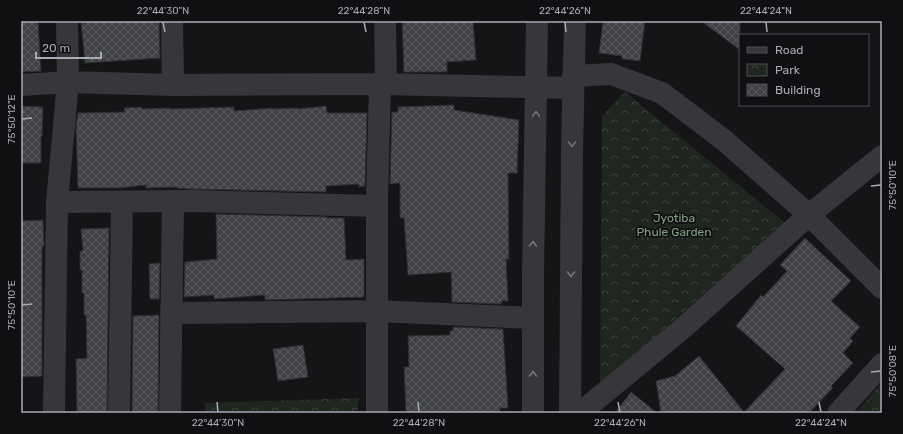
<svg xmlns="http://www.w3.org/2000/svg" width="903" height="434" viewBox="0 0 903 434" font-family="Rubik,sans-serif">
	<style>
		.park { fill: url(#park-crowns) }
		.building { fill: url(#building-cross-hatch); stroke: #2f2f32 }
		.lines { fill: none; stroke-linecap: round; stroke-linejoin: round }
		.minor { stroke: #36363b; stroke-width: 22 }
		.oneway { stroke: #74767f }
		.ticks { fill: none; stroke: #a7abb6; stroke-width: 1.5 }
		.labels { text-anchor: middle; dominant-baseline: central; stroke-width: 3.5; stroke-linejoin: round; paint-order: stroke }
		.park-label { font-size: 12px; fill: #7fa082; stroke: #100f11 }
		.neatline { fill: none; stroke: #a7abb6; stroke-width: 1.5 }
		.ticks-label { font-size: 10px; text-anchor: middle; fill: #a7abb6 }
	</style>
	<defs>
		<pattern id="park-crowns" width="20" height="18" patternUnits="userSpaceOnUse"><rect width="20" height="18" fill="#1f2620"/><path d="M2 6a3 3 0 1 1 6 0M12 15a3 3 0 1 1 6 0" fill="none" stroke="#3d433e"/></pattern>
		<pattern id="building-cross-hatch" width="8" height="8" patternUnits="userSpaceOnUse"><rect width="8" height="8" fill="#414246"/><path d="M0 0l8 8M0 8l8-8" fill="none" stroke="#5a5b5e"/></pattern>
	</defs>
	<rect width="100%" height="100%" fill="#151416"/>
	<path class="park" d="M625,92l160,131 -185,162 2,-269z
		M882,382v31h-26z
		M359,398l-2,15h-152v-10z"/>
	<path class="building" d="M21,21h17l3,50 -20,1z
		M81,21h78l1,37 -75,5z
		M402,21h71l3,39 -29,2v10h-43z
		M603,21h42l-5,40 -18,-2v-3l-23,-3z
		M701,21h39v29z
		M454,105v5l65,10 -2,53h-9l1,86h-3l2,42h-7l1,3 -50,-2 -1,-30 -43,3 -4,-57h-4v-35l-10,1 2,-72h6v-5z
		M21,106l22,1 -1,29h-1v27h-20z
		M326,106l1,7h40l-2,73 -6,1v-3l-33,2v6l-135,-3 -14,-1v-1l-31,1v-3l-27,3h-41l-2,-62 2,-13 47,-1 -1,-4 17,-1 1,2 28,-1v1l64,-2v4l38,-3 1,1 25,-1v1z
		M216,214l111,3v1h17l2,42 18,-1v38l-99,3v-5l-51,4v-4l-30,2 1,-35 32,-3z
		M43,220l1,26h-2v130l-21,1v-156z
		M108,228h1l-2,185h-30l-1,-54 11,-1 -1,-43h-2v-22h-2v-23h-2v-19h3l-2,-22z
		M805,238l46,43 -20,20 29,26 -10,11 3,3 -10,12 10,10 -22,23 2,2 -24,25h-148l-5,-32 19,-5 24,-20 45,56 41,-43 -49,-43 25,-31 2,2 24,-26 -7,-6z
		M160,263l-1,36h-9l-1,-35z
		M159,315l-1,98h-26l1,-97z
		M453,327l50,2 5,79h-8v5h-94l-2,-46h5l-1,-31 42,-1v-4h3z
		M303,345l5,32 -30,4 -5,-32z
		M631,392l26,21h-42z"/>
	<g class="lines">
		<path class="minor" d="M172,21l1,64
			M385,21l1,63
			M573,76l38,-2 51,19 63,48 84,74 73,73
			M21,85l47,-3 105,3 207,-1 193,4
			M57,202l136,-1 184,5
			M171,313l206,-2 156,7
			M54,413l3,-211 11,-120 -1,-61
			M119,413l3,-211
			M170,413l3,-212
			M377,413v-213l3,-116
			M533,413v-138l4,-254
			M570,413l2,-261 3,-131
			M580,413l103,-85 126,-113 73,-59
			M838,413l44,-49"/>
	</g>
	<defs><path id="oneway-chevron" d="M-2-3.5L2.5 0L-2 3.5" fill="none" stroke-width="1.6" stroke-linecap="round" stroke-linejoin="round"/></defs>
	<g class="oneway">
		<use href="#oneway-chevron" transform="translate(536 114) rotate(-89)"/>
		<use href="#oneway-chevron" transform="translate(572 144) rotate(91)"/>
		<use href="#oneway-chevron" transform="translate(533 244) rotate(-89)"/>
		<use href="#oneway-chevron" transform="translate(571 274) rotate(90)"/>
		<use href="#oneway-chevron" transform="translate(533 374) rotate(-90)"/>
	</g>
	<path class="ticks" d="M163,22l2,10M364,22l2,10M565,22l1,10M766,22l1,10M22,119l10,-1M871,186l10,-1M22,305l10,-1M871,372l10,-1M217,402l1,10M418,402l1,10M618,402l2,10M819,402l2,10"/>
	<g class="labels">
		<g class="park-label">
			<text x="674" y="218">Jyotiba<tspan x="674" dy="14">Phule Garden</tspan></text>
		</g>
	</g>
	<rect width="903" height="434" fill="none" stroke="#100f11" stroke-width="44"/>
	<rect x="739" y="34" width="130" height="72" fill="#100f11" stroke="#4c4d53"/>
	<rect x="747" y="47" width="20" height="6" fill="#36363b" stroke="#4c4d53"/>
	<text x="775" y="54" font-size="12" fill="#a7abb6">Road</text>
	<rect x="747" y="64" width="20" height="12" fill="url(#park-crowns)" stroke="#4c4d53"/>
	<text x="775" y="74" font-size="12" fill="#a7abb6">Park</text>
	<rect x="747" y="84" width="20" height="12" fill="url(#building-cross-hatch)" stroke="#4c4d53"/>
	<text x="775" y="94" font-size="12" fill="#a7abb6">Building</text>
	<path d="M36 52v6h65v-6" fill="none" stroke="#a7abb6" stroke-width="2"/>
	<text x="42" y="52" font-size="12" fill="#a7abb6" stroke="#100f11" stroke-width="3" paint-order="stroke">20 m</text>
	<rect x="22" y="22" width="859" height="390" class="neatline"/>
	<g class="ticks-label">
		<text x="163" y="14">22°44'30"N</text>
		<text x="364" y="14">22°44'28"N</text>
		<text x="565" y="14">22°44'26"N</text>
		<text x="766" y="14">22°44'24"N</text>
		<text transform="translate(11 119) rotate(-90)" y="4">75°50'12"E</text>
		<text transform="translate(892 185) rotate(-90)" y="4">75°50'10"E</text>
		<text transform="translate(11 305) rotate(-90)" y="4">75°50'10"E</text>
		<text transform="translate(892 371) rotate(-90)" y="4">75°50'08"E</text>
		<text x="218" y="426">22°44'30"N</text>
		<text x="419" y="426">22°44'28"N</text>
		<text x="620" y="426">22°44'26"N</text>
		<text x="821" y="426">22°44'24"N</text>
	</g>
</svg>
